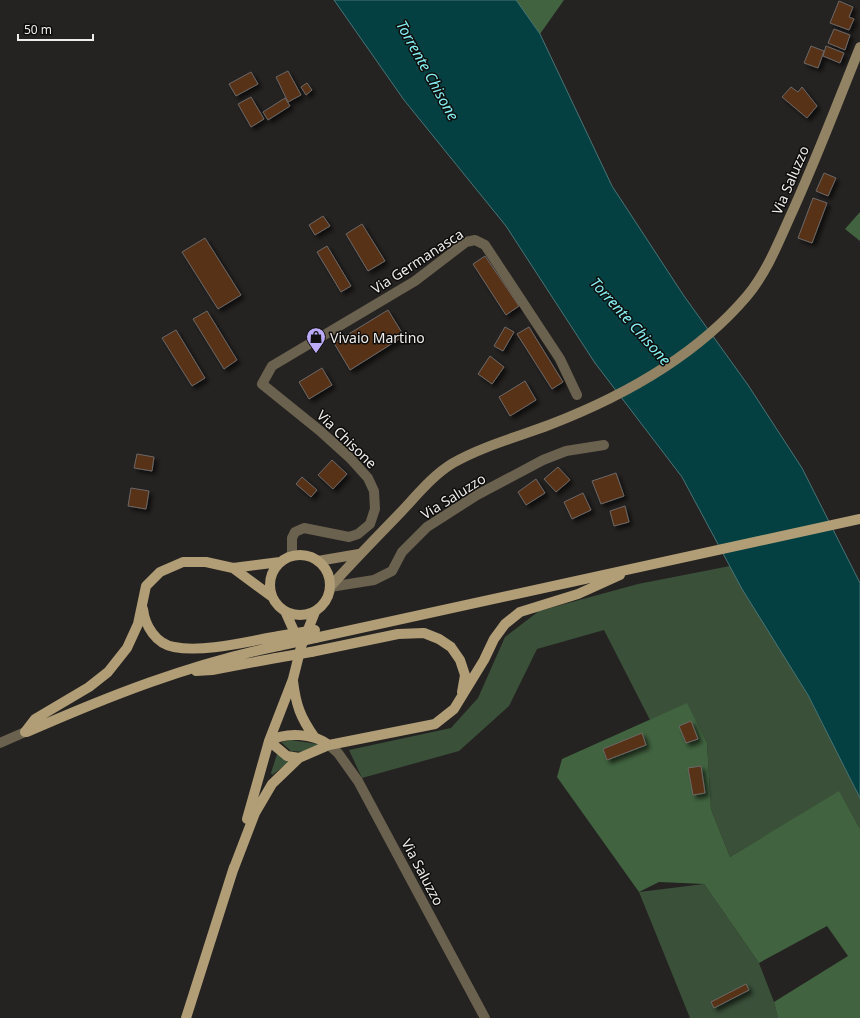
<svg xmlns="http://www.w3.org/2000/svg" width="860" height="1018" viewBox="0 0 860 1018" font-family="'Noto Sans',sans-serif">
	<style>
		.green { fill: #3a5039 }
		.forest { fill: #41633f }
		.water { fill: #044042; stroke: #4a7475 }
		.building { fill: #593116; stroke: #6b6867; filter: url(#shadow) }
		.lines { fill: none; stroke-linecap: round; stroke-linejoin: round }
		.minor { stroke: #6a614e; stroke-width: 10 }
		.tertiary { stroke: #6a614e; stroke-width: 10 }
		.secondary { stroke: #928364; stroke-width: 10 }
		.primary { stroke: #b19e76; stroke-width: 10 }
		.primary-bridge { stroke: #b19e76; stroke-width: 10 }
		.labels { text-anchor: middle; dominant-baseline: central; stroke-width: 3; stroke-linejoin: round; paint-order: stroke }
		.street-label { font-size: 14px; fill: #efedec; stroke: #0e0d0c }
		.poi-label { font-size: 14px; fill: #efedec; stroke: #0e0d0c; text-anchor: start }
		.water-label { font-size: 15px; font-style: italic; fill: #84f0f3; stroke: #0e0d0c }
	</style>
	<defs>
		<filter id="shadow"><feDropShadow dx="3.5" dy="3.5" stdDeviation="2" flood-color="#0009"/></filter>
	</defs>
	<rect width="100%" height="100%" fill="#252322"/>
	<path class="green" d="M730,566l78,129 52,103v31l-21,-37 -109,65 -19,-48 -4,-66 -20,-39 -37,16 -46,-90 -67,19 -28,57 -50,45 -97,27 -13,-28 102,-22 27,-30 27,-61 34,-26 99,-27z
		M290,740l28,4 -2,4 -11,4 -14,-1 -10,-9z
		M277,754l15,6 -20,15 -1,-2z
		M704,884l55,79 15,39 4,16h-88l-51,-126z"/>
	<path class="forest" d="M516,0h48l-24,34z
		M860,212v29l-15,-12z
		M687,703l20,40 4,66 19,48 109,-66 21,38v189h-82l-4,-16 74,-46 -21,-30 -68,37 -55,-79 -45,-2 -20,10 -82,-115 5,-18z"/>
	<path class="water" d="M334,0h182l24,34 72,152 72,110 64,89 54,83 58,115v215l-52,-103 -66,-106 -60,-112 -87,-114 -89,-137 -102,-126z"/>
	<path class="building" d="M839,1l14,6 -4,10 5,2 -5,11 -19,-7z
		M834,29l16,6 -5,15 -17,-7z
		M811,46l13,5 -6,17 -14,-5z
		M826,46l18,7 -4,10 -17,-7z
		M288,71l13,24 -13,7 -12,-25z
		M251,72l7,12 -22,12 -7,-12z
		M307,83l5,7 -6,5 -5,-8z
		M791,87l7,5 4,-5 15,19 -10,12 -25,-21z
		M251,97l13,22 -13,8 -13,-23z
		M285,98l5,8 -22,14 -5,-8z
		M824,173l12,5 -8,18 -12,-5z
		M813,198l14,5 -15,40 -14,-5z
		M323,216l7,10 -15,9 -6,-10z
		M362,224l23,37 -17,10 -22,-37z
		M205,238l36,57 -23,14 -36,-57z
		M327,246l24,40 -10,6 -24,-40z
		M485,256l34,50 -13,9 -33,-51z
		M388,310l16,26 -54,34 -16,-27z
		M207,311l30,49 -13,9 -31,-50z
		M505,327l9,5 -11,19 -9,-5z
		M529,327l34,55 -11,7 -35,-55z
		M176,330l29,48 -13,8 -30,-48z
		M490,356l14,11 -12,17 -14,-10z
		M322,368l10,17 -23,14 -10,-17z
		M525,381l11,19 -26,16 -11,-19z
		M137,454l17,3 -2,14 -18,-3z
		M332,460l15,14 -14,15 -15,-14z
		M558,467l12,13 -14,12 -12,-13z
		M616,473l8,23 -23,8 -9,-23z
		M302,477l15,13 -6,7 -15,-13z
		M536,479l9,14 -19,12 -8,-13z
		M131,488l18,3 -3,18 -18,-3z
		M583,493l8,17 -19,9 -8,-17z
		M625,506l4,16 -15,4 -4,-15z
		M691,721l7,18 -12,4 -7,-17z
		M642,733l4,12 -39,15 -4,-11z
		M701,766l4,27 -12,2 -5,-27z
		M746,984l3,6 -35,18 -3,-6z"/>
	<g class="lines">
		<path class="minor" d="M292,556v-18l3,-6 9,-4 45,9 9,-3 12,-10 5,-15 -1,-18 -6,-13 -18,-20 -31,-28 -57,-46 10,-18 143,-85 51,-39 9,-2 10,5 75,114 17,36
			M330,587l44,-7 18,-9 10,-19 25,-25 50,-32 66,-35 23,-9 38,-6
			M329,745l9,8 20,28 127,237"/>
		<path class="tertiary" d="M0,743l25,-11"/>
		<path class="secondary" d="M318,561l41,-7
			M330,587c23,-26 47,-50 71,-75 16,-17 32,-37 52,-49 30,-17 64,-26 96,-38 73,-28 147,-69 198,-129 19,-23 30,-50 42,-77 26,-56 48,-115 71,-172"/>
		<path class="primary" d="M270 585a30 30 0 1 1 60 0a30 30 0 1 1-60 0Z
			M233,568l47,-6
			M143,609c2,17 13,35 31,38 30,6 75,-6 105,-11
			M285,611l13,29
			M315,638l545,-119
			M311,652l87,-18 26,-1 15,6 12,8 9,13 5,15 -3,17
			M196,671l16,-1 64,-12
			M293,681c3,24 7,36 22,57
			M25,732l10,-13 54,-32 19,-15 19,-24 11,-24 8,-38 14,-14 23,-10h23l27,6 38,28
			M27,732c82,-36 163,-68 251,-86
			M269,741c17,-9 44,-8 60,4
			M269,741l18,15 12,2
			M247,819l22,-78 24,-62 8,-32 14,-35
			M232,873l23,-60 17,-29 27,-26 30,-13 106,-21 19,-15 30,-49 10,-21 11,-15 15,-12 58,-18 42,-19
			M186,1018l48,-151"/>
		<path class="primary-bridge" d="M279,636l36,-6
			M278,646l37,-8
			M276,658l35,-6"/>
	</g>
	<defs>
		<symbol id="shop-pin" viewBox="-11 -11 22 30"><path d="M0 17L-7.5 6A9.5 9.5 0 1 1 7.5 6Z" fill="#bbaaf6" stroke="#0e0d0c"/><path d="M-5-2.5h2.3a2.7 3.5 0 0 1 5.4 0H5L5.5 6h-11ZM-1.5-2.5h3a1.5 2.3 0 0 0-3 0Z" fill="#111"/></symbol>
	</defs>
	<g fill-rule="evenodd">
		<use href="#shop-pin" x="305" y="326" width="22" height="30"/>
	</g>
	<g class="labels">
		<g class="street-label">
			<text transform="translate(790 180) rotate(-67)">Via Saluzzo</text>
			<text transform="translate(417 261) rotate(-33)">Via Germanasca</text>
			<text transform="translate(347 439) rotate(44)">Via Chisone</text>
			<text transform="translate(453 496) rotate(-32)">Via Saluzzo</text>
			<text transform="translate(423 872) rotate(62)">Via Saluzzo</text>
		</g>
		<g class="poi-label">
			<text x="330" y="337">Vivaio Martino</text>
		</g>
		<g class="water-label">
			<text transform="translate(428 70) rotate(61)">Torrente Chisone</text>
			<text transform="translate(631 321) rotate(48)">Torrente Chisone</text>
		</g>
	</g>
	<path d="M18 34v6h75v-6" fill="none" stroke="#efedec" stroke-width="2"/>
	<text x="24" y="34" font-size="12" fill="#efedec" stroke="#0e0d0c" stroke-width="3" paint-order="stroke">50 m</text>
</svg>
